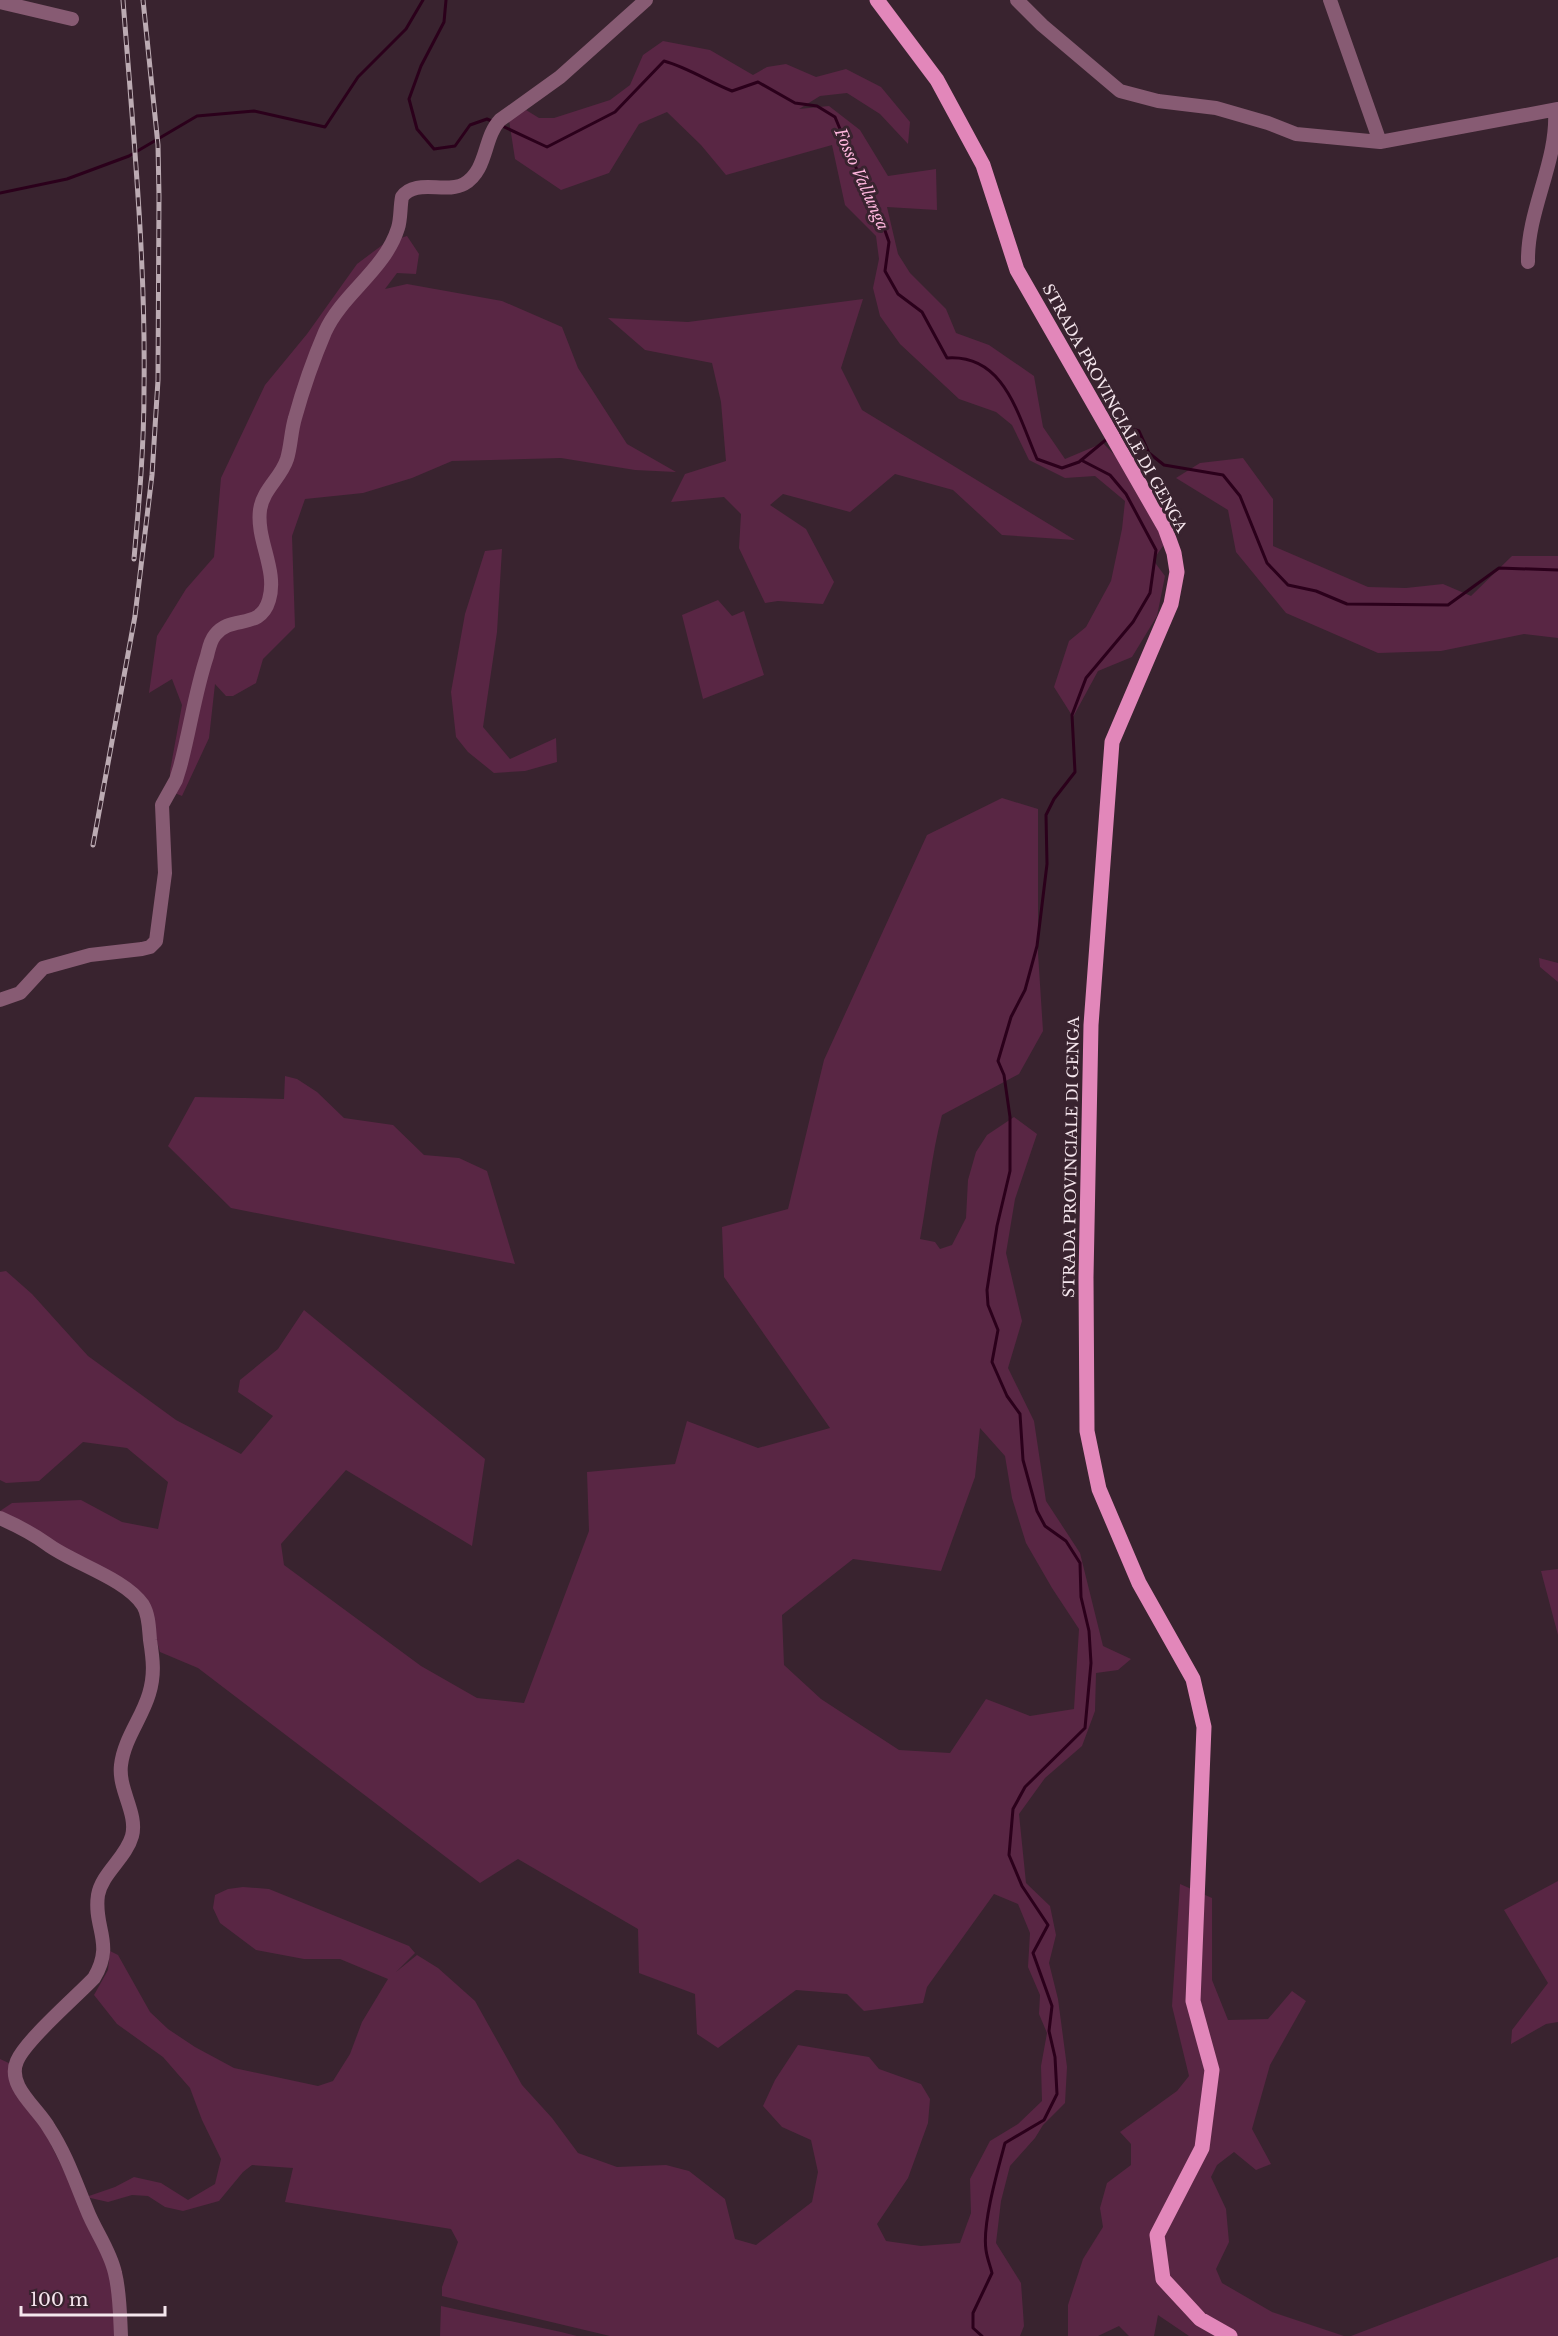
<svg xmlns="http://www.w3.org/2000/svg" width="1558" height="2336" viewBox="0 0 1558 2336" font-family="'Libre Baskerville',serif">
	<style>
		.green { fill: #592644; fill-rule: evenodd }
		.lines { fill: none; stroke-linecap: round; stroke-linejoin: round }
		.stream { stroke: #2b001b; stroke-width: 3 }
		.minor { stroke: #875b73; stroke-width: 14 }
		.major { stroke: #e287ba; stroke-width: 15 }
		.rail-casing { stroke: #bcabb3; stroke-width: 5 }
		.rail { stroke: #39232f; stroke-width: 3; stroke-dasharray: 9; stroke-linecap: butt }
		.labels { text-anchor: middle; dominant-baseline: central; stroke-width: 6; stroke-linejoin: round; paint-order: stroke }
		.street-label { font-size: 15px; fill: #f5e6ed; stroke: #39232f }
		.water-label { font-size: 16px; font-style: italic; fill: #feb6dd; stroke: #39232f }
	</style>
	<rect width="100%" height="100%" fill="#39232f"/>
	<path class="green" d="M663,41l47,9 43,25 14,-8 19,-3 30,13 30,-8 35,18 29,35 -2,22 -28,-30 -33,-21 -27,3 -21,13 30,-3 31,24 28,46 48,-7 1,41 -50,-3 11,47 12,19 36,36 10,24 33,12 45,31 9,51 22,32 38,-16 23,24 37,65v14l-10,14 12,16 -8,40 -25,41 -34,14 -25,46 -19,-30 15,-46 17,-14 25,-46 11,-52 3,-28 -30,-25 -30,2 -36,-18 -17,-35 -16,-13 -37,-13 -59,-55 -20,-28 -7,-28 6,-29 -3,-23 -31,-31 -13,-60 -106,30 -25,-30 -34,-33 -28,12 -30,49 -48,17 -46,-31 -6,-39 17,-10 13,8h15l56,-18 20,-15 13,-30z
		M407,236l12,18 -3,20 -19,-1 -12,16 22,-5 95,17 60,26 16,41 49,76 49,28 -41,-2 -74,-12 -109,3 -40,17 -49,15 -58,6 -13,37 3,91 -32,32 -7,24 -23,13h-7l-11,-12 -6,54 -27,58 -12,-5v-20l12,-66 -10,-26 -23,14 8,-57 29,-47 28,-32 7,-79 44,-93 42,-51 50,-70 28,-21z
		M863,299l-22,69 21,42 213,130 -73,-5 -49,-45 -58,-16 -45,38 -67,-18 -13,11 36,24 28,53 -11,22 -45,-3 -13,2 -26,-55 2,-34 -17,-17 -53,5 14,-28 41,-13 -5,-59 -9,-39 -67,-13 -37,-32 80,4z
		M1243,458l30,41v47l95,41 38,1 37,-4 28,12 41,-40h46v82l-34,-4 -83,17 -63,2 -92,-40 -50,-61 -8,-42 -52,-32 24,-15z
		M502,549l-5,83 -14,95 27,32 46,-21 1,24 -32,9 -31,2 -26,-21 -12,-15 -5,-45 14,-78 20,-63z
		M718,600l14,16 12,-5 20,64 -61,24 -21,-84z
		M1002,798l36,11v144l5,78 -24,43 -77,41c-11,41 -14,82 -22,124l15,3 5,7 12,-4 14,-27 2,-38 8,-28 11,-17 27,-18 23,17 -22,65 -9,54 16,68 -14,47 26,53 12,80 34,52 23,93 28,13 -13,11 -22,3 -1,38 -13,35 -37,32 -26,36 7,69 24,23 6,29 -7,28 9,36 9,68 -2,36 -22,22 -8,13 -25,28 -9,35 -5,42 25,40 3,43 -4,10h-410l-168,-40v-9l16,-45 -7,-13 -166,-27 8,-34 -41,-3 -9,7 -24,29 -36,10 -18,-4 -17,-11 -16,-1 -24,7 -22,-5 29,-10 19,-10 27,6 27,17 27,-16 6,-25 -19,-39 -12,-32 -27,-31 -46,-33 -23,-29 14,-25 2,-19 8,4 32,57 18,17 27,18 39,21 84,18 15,-5 17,-27 12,-32 26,-43 -48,-20h-36l-48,-9 -36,-27 -7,-15 2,-13 13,-6 15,-2 26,2 140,57 6,7 -19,19 21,-17 21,13 37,33 47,84 30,33 26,35 39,14 49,-2 23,6 36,28 10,40 21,6 56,-43 6,-30 -7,-32 -29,-13 -19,-21 12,-26 23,-35 71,12 10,12 42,15 9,15 -2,24 -20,55 -31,46 9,17 35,5 39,-3 11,-30 -1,-34 20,-38 28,-17 24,-23 -1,-35 6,-33 -8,-19 1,-19 -12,-28 2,-34 -12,-29 -24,-10 -67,93 -4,16 -59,8 -17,-17 -51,-4 -78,58 -21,-14 -2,-40 -56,-21 -1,-44 -120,-70 -38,24 -282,-215 -38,-16 -5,-17 -18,-41 -137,-79v-4l12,-8 69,-3 41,22 36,7 10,-47 -41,-34 -44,-6 -44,39 -33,2 -6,-3v-208l6,-1 26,23 56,62 88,64 65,34 32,-38 -35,-24 2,-12 38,-31 26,-39 181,149 -13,87 -126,-76 -65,74 3,21 137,101 56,32 47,5 65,-172 -2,-59 88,-8 12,-43 71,27 72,-20 -106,-151 -2,-50 66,-18 36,-149 103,-225zM980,1428l25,28 7,42 14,45 26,45 27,41 -5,80 -44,7 -44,-17 -36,54 -51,-3 -78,-51 -37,-34 -2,-50 71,-56 88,12 34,-94z
		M1539,958l19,5v19l-18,-15z
		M285,1076l12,3 20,13 27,26 49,7 31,30 35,3 28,13 28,93 -284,-56 -63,-62 27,-49 89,2z
		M1558,1569v66l-17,-64z
		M1558,1881v141l-12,2 -35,20 1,-14 36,-47 -44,-73z
		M1180,1884l32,14v82l16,40 40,-1 24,-28 14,10 -36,64 -18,64 19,35 -15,6 -22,-18 -17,13 -6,12 15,32 3,33 -13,27 6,14 50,29 72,24h-155l-31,-21 -4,21h-25l-10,-10 -21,10h-30v-31l15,-46 20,-32 -3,-19 7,-25 24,-18v-21l-11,-12 57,-41 12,-15 -17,-70z
		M0,2059l11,5 100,202 4,70h-115z
		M1558,2257v79h-207z
		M441,2306l120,26 16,4h-137z"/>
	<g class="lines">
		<path class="stream" d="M446,0l-2,22 -23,44 -12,33 8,30 17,20 21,-3 15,-21 17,-6 7,3
			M500,125l47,22 68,-35 49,-51c25,7 45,21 68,30l26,-9 37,21 22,3 18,11 22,53 20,38 12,34 -4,29 13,23 24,18 25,46c58,-4 71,58 90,101l25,9 17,-6 29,-24
			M0,193l67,-14 62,-23 68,-40 57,-5 71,16 33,-50 48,-48 17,-29
			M1117,434l13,-6 9,3 10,22 15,12 59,10 17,21 27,67 21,22 28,6 31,13 101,1 51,-37 59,2
			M982,2336l-9,-8v-15l19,-40c-2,-8 -5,-15 -6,-23 -4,-26 12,-81 19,-107l39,-23 13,-26 -2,-37 -6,-26 3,-25 -19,-53 15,-28 -26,-39 -13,-31 4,-46 12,-22 60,-59 6,-65 -2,-32 -8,-34 -1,-34 -14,-22 -21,-15 -8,-15 -14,-51 -3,-46 -13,-18 -15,-34 6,-32 -10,-25 -1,-15 10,-64 13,-55v-54l-6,-42 -6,-14 13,-44 14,-27 12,-44 10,-82 -1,-49 8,-16 21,-27 -3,-57 14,-37 47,-56 17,-29 6,-43 -30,-56 -16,-19 -29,-15"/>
		<path class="minor" d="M1017,0l25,25 78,66 38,10 58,7 52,15 28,11 84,8 178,-33
			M1330,0l50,142
			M0,2l72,17
			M1528,262c-1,-52 30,-100 27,-151
			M0,1000l20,-7 23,-25 47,-13 52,-6 8,-2 6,-6 9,-68 -3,-68 14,-25 4,-13c10,-37 15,-75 27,-111 2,-8 3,-15 8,-21 16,-21 45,-4 54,-35 9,-30 -13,-60 -9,-90 3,-21 21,-32 27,-51 4,-13 4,-28 8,-41 8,-29 18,-58 30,-86 17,-38 60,-62 73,-104 3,-9 2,-21 4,-31 13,-19 44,-3 62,-13 24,-14 19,-46 36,-64l60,-43 86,-77
			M0,1518c18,8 32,15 47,26 25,19 78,34 96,61 6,10 6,24 7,35 3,19 5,35 -1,54 -7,24 -25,45 -28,71 -3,25 17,48 11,71 -6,22 -30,37 -34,59 -5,33 17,48 -4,83 -18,19 -68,62 -77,83 -11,25 21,47 32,67 17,26 26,53 38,82 8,21 23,40 28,63 5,20 5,42 6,63"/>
		<path class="major" d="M877,0l60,80 46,85 34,105 148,258 9,25 3,19 -6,32 -59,138 -21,283 -5,252 1,154 12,58 40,94 54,96 11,48 -11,274 19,69 -10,78 -45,87 6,44 37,40 30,17"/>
		<defs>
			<path id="rail" d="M123,0c10,130 23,260 21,391 0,56 -5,112 -10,168
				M93,845l42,-229 17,-141 6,-95 1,-184 -1,-51 -15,-145"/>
		</defs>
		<use href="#rail" class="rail-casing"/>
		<use href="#rail" class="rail"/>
	</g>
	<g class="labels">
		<g class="street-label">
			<text transform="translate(1115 408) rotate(61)">STRADA PROVINCIALE DI GENGA</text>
			<text transform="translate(1071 1157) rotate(-89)">STRADA PROVINCIALE DI GENGA</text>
		</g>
		<g class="water-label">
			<text transform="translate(862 179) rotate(66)">Fosso Vallunga</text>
		</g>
	</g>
	<path d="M21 2306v9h144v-9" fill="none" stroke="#f5e6ed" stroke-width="3"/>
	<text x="30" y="2306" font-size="18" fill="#f5e6ed" stroke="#39232f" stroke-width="4.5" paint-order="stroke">100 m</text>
</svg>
